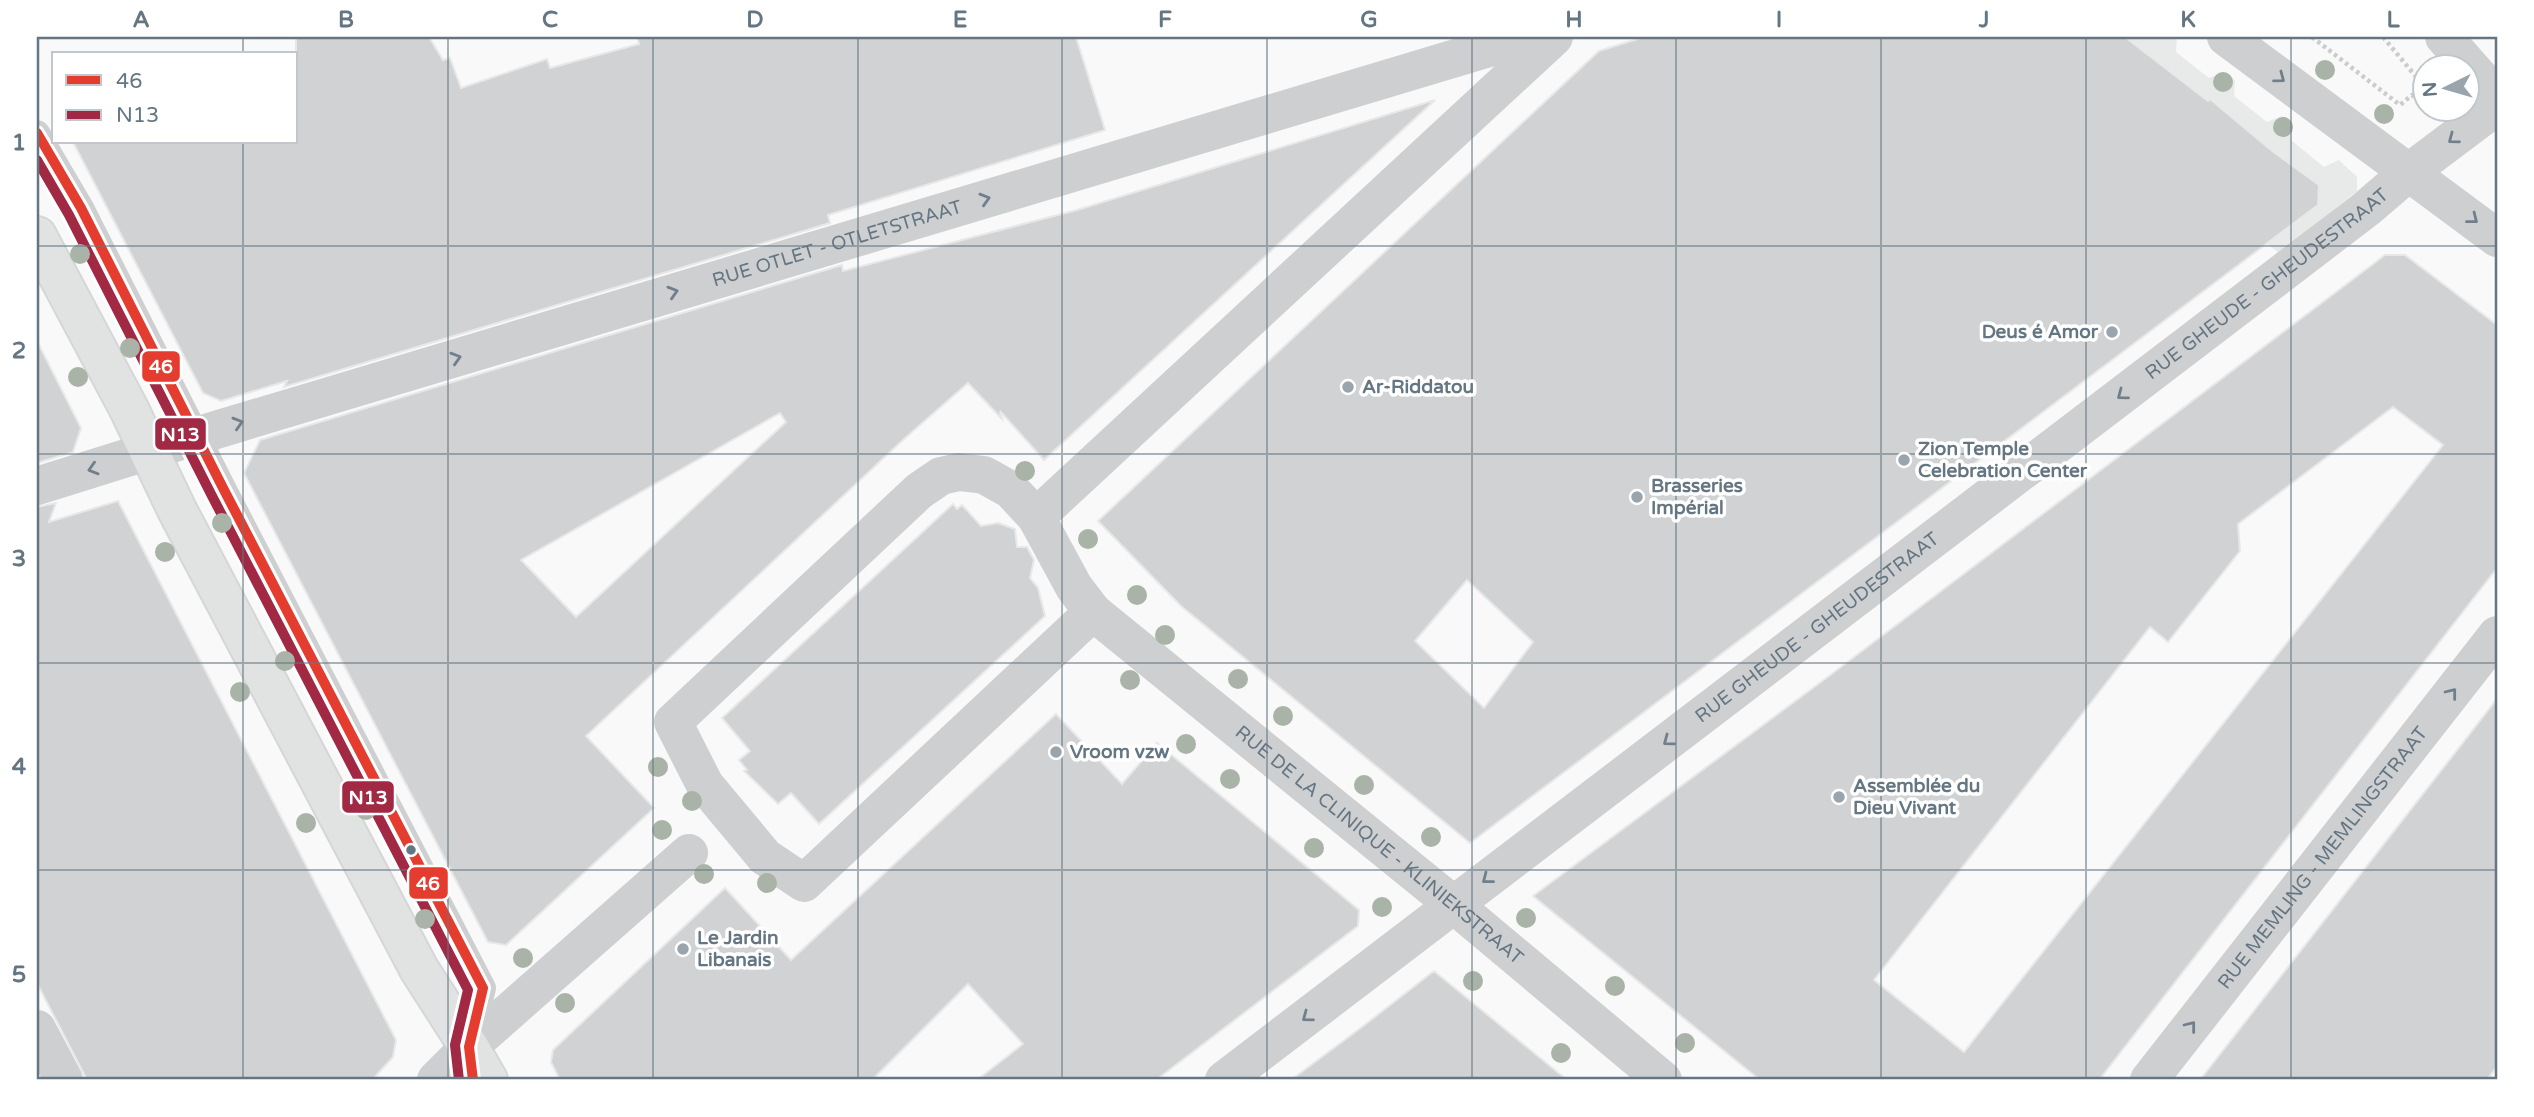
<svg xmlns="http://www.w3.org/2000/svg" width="2534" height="1117" viewBox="0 0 2534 1117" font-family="'Varela Round',sans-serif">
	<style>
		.built { fill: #e8e9e9 }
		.building { fill: #d0d2d3; stroke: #e8e8e8; stroke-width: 2; fill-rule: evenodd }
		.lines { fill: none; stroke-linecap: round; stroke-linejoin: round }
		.secondary-casing { stroke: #d5d6d7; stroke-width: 42 }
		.path { stroke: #cbcccd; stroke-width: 4.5; stroke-dasharray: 3.5 3.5; stroke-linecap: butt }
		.service { stroke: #cecfd0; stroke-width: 26 }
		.pedestrian { stroke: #cecfd0; stroke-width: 38 }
		.minor { stroke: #cecfd0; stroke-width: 38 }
		.secondary { stroke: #e1e2e2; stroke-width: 38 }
		.bus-1-casing { stroke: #fff; stroke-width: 16 }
		.bus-2-casing { stroke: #fff; stroke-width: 16 }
		.bus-1 { stroke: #e43c2e; stroke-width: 10 }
		.bus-2 { stroke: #a12944; stroke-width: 10 }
		.tree { fill: #a9b3a7 }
		.oneway { stroke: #707f8b }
		.grid { fill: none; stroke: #657683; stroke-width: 2; stroke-opacity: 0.55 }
		.poi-dot { fill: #99a4ac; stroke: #fff; stroke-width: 2.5 }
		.bus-dot { fill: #657683; stroke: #fff; stroke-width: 2.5 }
		.labels { text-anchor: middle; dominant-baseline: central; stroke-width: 7; stroke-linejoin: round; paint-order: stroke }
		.street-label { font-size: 19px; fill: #657683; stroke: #fff }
		.poi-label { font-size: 19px; font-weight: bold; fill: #657683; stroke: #fff; text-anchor: start }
		.line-badge { stroke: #fff; stroke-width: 2.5 }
		.badge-label { font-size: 19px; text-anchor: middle; font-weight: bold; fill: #fff }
		.neatline { fill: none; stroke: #657683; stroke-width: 2.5 }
		.grid-label { font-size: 23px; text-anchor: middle; font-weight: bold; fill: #657683 }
	</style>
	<rect width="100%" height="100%" fill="#f9f9f9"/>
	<path class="built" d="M1998,37h179l-1,15 33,26 16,-6 10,8 -1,16 33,26 15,-6 10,8 -1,16 33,27 15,-7 18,17v14l-78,62z"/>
	<path class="building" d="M296,37h133l14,23 7,-2 11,30 86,-29 3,9 89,-24 -2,-7h439l29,93 -277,85 2,8 -546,164 3,-6 -66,20 -18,-8 -130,-251h223z
		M1644,37h481l83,64 2,-2 61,51 48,35 -1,20 -848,638 -289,-237 -83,-85 501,-470zM1467,580l66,62 -49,66 -69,-67z
		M1435,100l-391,360 -44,-49 2,8 -34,-36 -64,56 -318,297 68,72 -148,137 -18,-3 -244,-469 16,-33 582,-175 1,6 234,-61zM780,413l6,9 -210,195 -55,-57z
		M2385,255h20l92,70v243l-398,512h-339l-227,-184 296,-220zM2393,407l50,38 -479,607 -90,-72 276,-353 18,15 72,-91 -2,-27z
		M37,341l44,87 -8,24 -36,11z
		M118,501l278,539 -3,17 -21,23h-285l-50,-97v-476l19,-4 -7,19z
		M953,504l4,5 5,-4 19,21 17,-3 17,6 2,18h10l7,13 -4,18 8,10 7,28 -226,208 -28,-31 -13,11 -34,-33 3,-1 -8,-10 11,-9 -28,-33z
		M2497,699v367l-10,14h-287z
		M1056,714l66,70 35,-41 202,167 -1,16 -202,154h-179l46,-36 -55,-60 -96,96h-312l-9,-18 2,-12 172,-162 66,72z
		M1434,971l133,109h-276l71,-53z"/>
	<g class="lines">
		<defs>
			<path id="secondary" d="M37,236l92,173 48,101 242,459 50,78 19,33"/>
		</defs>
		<use href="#secondary" class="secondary-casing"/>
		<path class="path" d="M2312,37l88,68 12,-10 12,12
			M2383,37l40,48 -11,10"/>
		<path class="service" d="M37,133l44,75 142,280 260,500 -14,59"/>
		<path class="pedestrian" d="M469,1047l220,-194"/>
		<g class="minor">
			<path d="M2226,37l271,201"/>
			<path d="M2444,37l53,60"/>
			<path d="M959,472l25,3 27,15 25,27 38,70 19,25 -289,271 -39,-26 -60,-72 -32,-63 246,-231 22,-15z"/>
			<path id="s1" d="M37,486l182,-57 1307,-392"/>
			<path d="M1036,517l518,-480"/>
			<path id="s2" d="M1093,612l361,293 209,175"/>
			<path d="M37,1029l27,51"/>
			<path d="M436,1080l33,-33"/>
			<path id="s3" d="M1224,1080l1142,-871 42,-36 89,-67"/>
			<path id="s4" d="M2149,1080l348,-445"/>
		</g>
		<use href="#secondary" class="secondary"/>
		<defs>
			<path id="bus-1" d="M37,133l44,75 142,280 260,500 -14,59 4,33"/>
			<path id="bus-2" d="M37,160l32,55 142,279 257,496 -13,55 4,35"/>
		</defs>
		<use href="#bus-1" class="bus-1-casing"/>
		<use href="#bus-2" class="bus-2-casing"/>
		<use href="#bus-1" class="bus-1"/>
		<use href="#bus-2" class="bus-2"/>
	</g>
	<g class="tree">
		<circle cx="2325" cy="70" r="10"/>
		<circle cx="2223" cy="82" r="10"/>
		<circle cx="2384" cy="114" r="10"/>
		<circle cx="2283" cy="127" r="10"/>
		<circle cx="80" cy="254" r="10"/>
		<circle cx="130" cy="348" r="10"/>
		<circle cx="78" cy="377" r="10"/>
		<circle cx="1025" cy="471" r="10"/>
		<circle cx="222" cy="523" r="10"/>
		<circle cx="1088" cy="539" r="10"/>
		<circle cx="165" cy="552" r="10"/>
		<circle cx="1137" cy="595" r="10"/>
		<circle cx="1165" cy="635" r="10"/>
		<circle cx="285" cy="661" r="10"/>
		<circle cx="1238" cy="679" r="10"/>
		<circle cx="1130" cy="680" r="10"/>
		<circle cx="240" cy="692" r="10"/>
		<circle cx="1283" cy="716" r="10"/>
		<circle cx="1186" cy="744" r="10"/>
		<circle cx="658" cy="767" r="10"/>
		<circle cx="1230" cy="779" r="10"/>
		<circle cx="1364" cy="785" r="10"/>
		<circle cx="692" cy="801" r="10"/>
		<circle cx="366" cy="810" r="10"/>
		<circle cx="306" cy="823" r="10"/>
		<circle cx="662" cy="830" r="10"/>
		<circle cx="1431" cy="837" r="10"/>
		<circle cx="1314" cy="848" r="10"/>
		<circle cx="704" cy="874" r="10"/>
		<circle cx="767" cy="883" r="10"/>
		<circle cx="1382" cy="907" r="10"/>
		<circle cx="1526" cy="918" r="10"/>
		<circle cx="425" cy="919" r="10"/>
		<circle cx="523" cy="958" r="10"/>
		<circle cx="1473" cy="981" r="10"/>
		<circle cx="1615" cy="986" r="10"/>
		<circle cx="565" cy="1003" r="10"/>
		<circle cx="1685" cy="1043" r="10"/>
		<circle cx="1561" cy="1053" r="10"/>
	</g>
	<defs><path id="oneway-chevron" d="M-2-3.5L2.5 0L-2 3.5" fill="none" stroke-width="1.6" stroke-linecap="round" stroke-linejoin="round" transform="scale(1.75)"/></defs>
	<g class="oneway">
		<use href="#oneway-chevron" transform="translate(2280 78) rotate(37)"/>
		<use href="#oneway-chevron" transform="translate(2453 139) rotate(143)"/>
		<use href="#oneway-chevron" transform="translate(985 199) rotate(-17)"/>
		<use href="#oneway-chevron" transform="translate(2473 219) rotate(38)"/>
		<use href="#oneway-chevron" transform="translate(673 292) rotate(-17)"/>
		<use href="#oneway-chevron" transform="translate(456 358) rotate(-17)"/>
		<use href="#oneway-chevron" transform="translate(2122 395) rotate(143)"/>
		<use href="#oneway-chevron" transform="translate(238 423) rotate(-17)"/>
		<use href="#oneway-chevron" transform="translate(93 469) rotate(163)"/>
		<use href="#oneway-chevron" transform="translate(2452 693) rotate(-52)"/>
		<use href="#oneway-chevron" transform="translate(1668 741) rotate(143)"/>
		<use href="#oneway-chevron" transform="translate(1487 879) rotate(142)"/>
		<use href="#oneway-chevron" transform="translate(1307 1017) rotate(143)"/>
		<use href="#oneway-chevron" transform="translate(2191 1026) rotate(-52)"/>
	</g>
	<path class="grid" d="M243,37v17M448,37v1043M653,37v1043M858,37v1043M1062,37v1043M1267,37v1043M1472,37v1043M1676,37v1043M1881,37v1043M2086,37v1043M2291,37v1043M243,142v938M37,246h2460M37,454h2460M37,663h2460M37,870h2460"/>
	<g class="poi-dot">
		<circle cx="2112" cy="332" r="7"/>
		<circle cx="1348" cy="387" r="7"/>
		<circle cx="1904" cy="460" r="7"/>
		<circle cx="1637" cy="497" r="7"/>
		<circle cx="1056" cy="752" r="7"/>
		<circle cx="1839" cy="797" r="7"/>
		<circle cx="683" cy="949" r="7"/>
	</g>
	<circle class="bus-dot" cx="411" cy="850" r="6"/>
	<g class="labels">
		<g class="street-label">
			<text stroke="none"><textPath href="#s1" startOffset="836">RUE OTLET - OTLETSTRAAT</textPath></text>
			<text stroke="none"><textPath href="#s3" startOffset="1312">RUE GHEUDE - GHEUDESTRAAT</textPath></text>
			<text stroke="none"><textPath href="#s3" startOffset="746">RUE GHEUDE - GHEUDESTRAAT</textPath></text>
			<text stroke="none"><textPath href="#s2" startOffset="369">RUE DE LA CLINIQUE - KLINIEKSTRAAT</textPath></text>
			<text stroke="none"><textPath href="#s4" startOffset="282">RUE MEMLING - MEMLINGSTRAAT</textPath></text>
		</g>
		<g class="poi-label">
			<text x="2098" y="332" text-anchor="end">Deus é Amor</text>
			<text x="1362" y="387">Ar-Riddatou</text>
			<text x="1918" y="449">Zion Temple<tspan x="1918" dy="22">Celebration Center</tspan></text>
			<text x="1651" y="486">Brasseries<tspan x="1651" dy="22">Impérial</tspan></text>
			<text x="1070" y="752">Vroom vzw</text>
			<text x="1853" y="786">Assemblée du<tspan x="1853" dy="22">Dieu Vivant</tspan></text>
			<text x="697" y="938">Le Jardin<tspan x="697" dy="22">Libanais</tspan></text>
		</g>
	</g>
	<g class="line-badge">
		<rect x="141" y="350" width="40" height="33" rx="7" fill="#e43c2e"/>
		<rect x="154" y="417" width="53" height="34" rx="7" fill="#a12944"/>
		<rect x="341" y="780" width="54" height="34" rx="7" fill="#a12944"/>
		<rect x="408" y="866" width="41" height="34" rx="7" fill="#e43c2e"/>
	</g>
	<g class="badge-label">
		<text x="161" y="373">46</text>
		<text x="180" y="441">N13</text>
		<text x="368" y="804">N13</text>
		<text x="428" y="890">46</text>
	</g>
	<rect width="2534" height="1117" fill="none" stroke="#ffffff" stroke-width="77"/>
	<rect x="52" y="52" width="245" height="91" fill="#ffffff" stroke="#c1c8cd" stroke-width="2"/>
	<rect x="66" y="75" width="35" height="10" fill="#e43c2e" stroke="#c1c8cd" stroke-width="2"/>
	<text x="116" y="88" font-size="21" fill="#657683">46</text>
	<rect x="66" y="110" width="35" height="10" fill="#a12944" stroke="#c1c8cd" stroke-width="2"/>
	<text x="116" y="122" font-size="21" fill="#657683">N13</text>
	<g transform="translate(2446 88) rotate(265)"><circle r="33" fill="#ffffff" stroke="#c1c8cd" stroke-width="2"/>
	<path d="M0-5L12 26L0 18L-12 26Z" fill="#99a4ac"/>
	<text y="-10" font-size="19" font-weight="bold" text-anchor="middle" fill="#657683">N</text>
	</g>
	<rect x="38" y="38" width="2458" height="1040" class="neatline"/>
	<g class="grid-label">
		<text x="141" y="27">A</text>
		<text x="346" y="27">B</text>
		<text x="550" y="27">C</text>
		<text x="755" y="27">D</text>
		<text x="960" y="27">E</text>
		<text x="1165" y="27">F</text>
		<text x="1369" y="27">G</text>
		<text x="1574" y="27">H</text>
		<text x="1779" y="27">I</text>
		<text x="1984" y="27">J</text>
		<text x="2188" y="27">K</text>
		<text x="2393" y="27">L</text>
		<text x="19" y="150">1</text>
		<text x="19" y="358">2</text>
		<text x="19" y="566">3</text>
		<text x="19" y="774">4</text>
		<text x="19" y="982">5</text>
	</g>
</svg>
